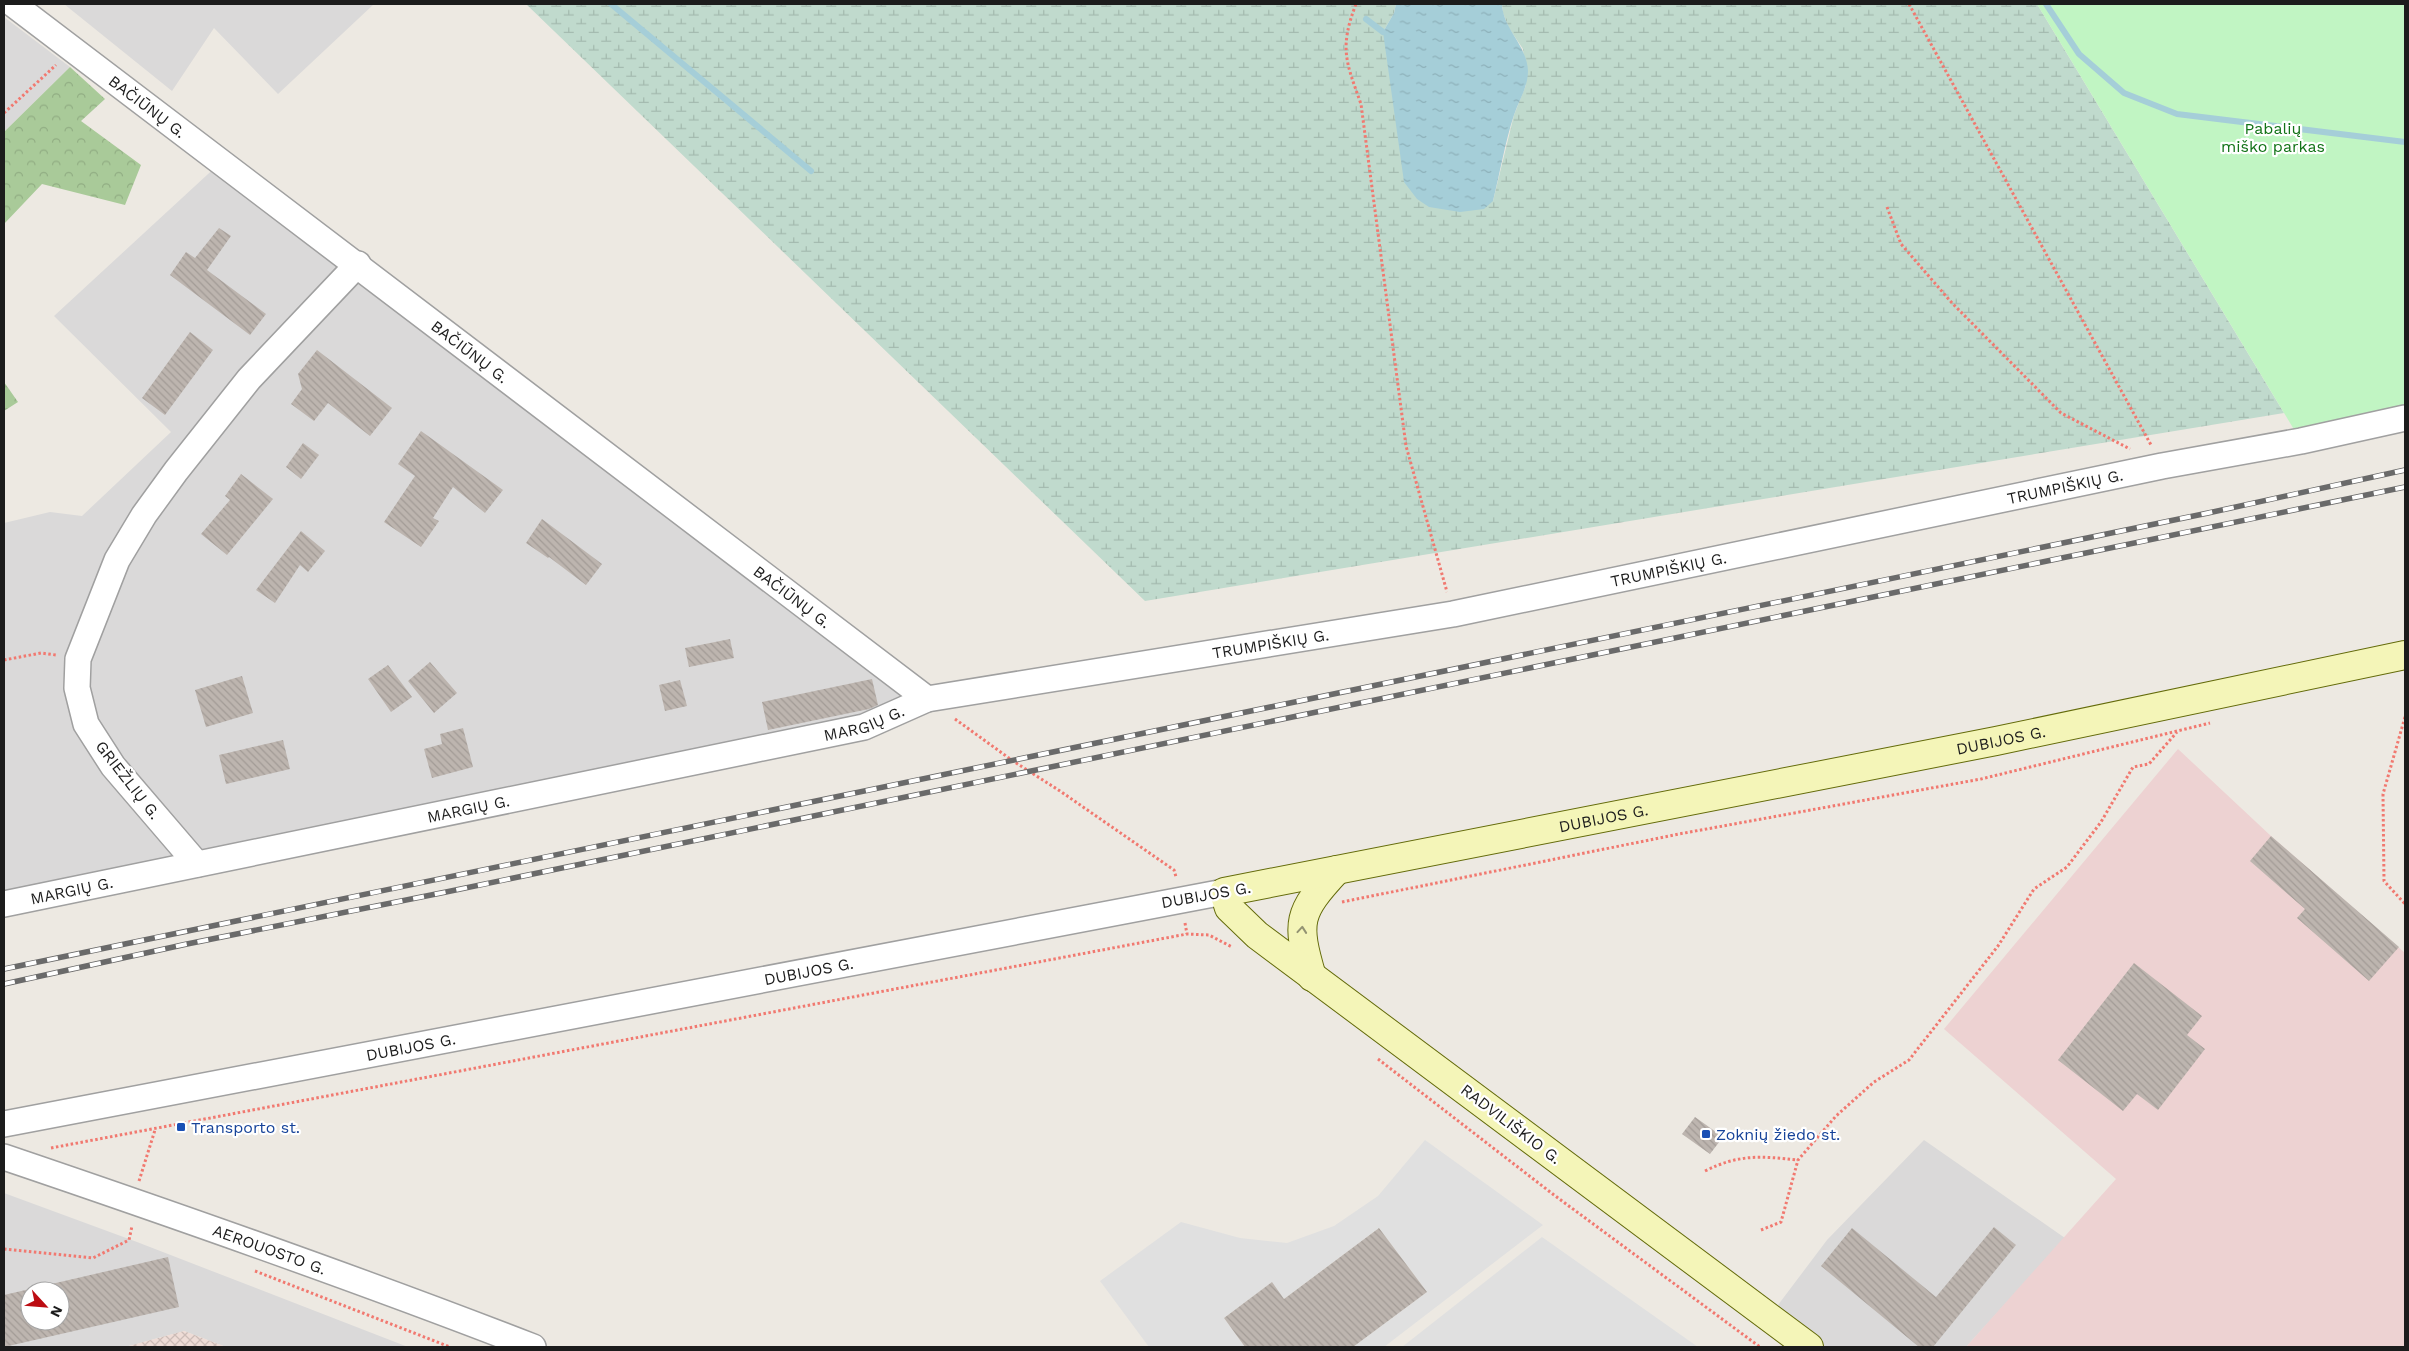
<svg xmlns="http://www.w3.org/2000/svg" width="2409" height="1351" viewBox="0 0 2409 1351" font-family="'Work Sans',sans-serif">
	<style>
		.residential { fill: #dad9d9; fill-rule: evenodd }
		.commercial { fill: #edd2d2 }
		.military { fill: url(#military-cross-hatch) }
		.forest { fill: url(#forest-crowns) }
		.wetland { fill: url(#wetland-marsh) }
		.park { fill: #c1f5c3 }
		.parking { fill: #e0e0e0 }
		.water { fill: url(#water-ripples) }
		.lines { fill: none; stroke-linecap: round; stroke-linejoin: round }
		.stream { stroke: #a5ced8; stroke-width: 6 }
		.building { fill: url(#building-back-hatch); fill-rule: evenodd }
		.street-casing { stroke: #a0a0a0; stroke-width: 28 }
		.secondary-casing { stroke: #646b0b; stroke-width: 30 }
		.path { stroke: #f17970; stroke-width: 3; stroke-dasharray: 2.5 2.5; stroke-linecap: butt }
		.street { stroke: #fff; stroke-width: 25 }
		.secondary { stroke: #f4f5b8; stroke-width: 28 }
		.rail-casing { stroke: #6a6a6a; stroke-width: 5.5 }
		.rail { stroke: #fff; stroke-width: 4; stroke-dasharray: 11; stroke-linecap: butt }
		.oneway { stroke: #939372 }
		.transit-dot { fill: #1a4fb4; stroke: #fff; stroke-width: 2 }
		.labels { text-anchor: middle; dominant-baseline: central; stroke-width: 4.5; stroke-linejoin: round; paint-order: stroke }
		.street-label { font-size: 16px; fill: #1c1c1c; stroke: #fff }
		.park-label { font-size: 16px; fill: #127317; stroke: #fff }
		.transit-label { font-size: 16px; fill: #164399; stroke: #fff; text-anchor: start }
	</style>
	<defs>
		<pattern id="military-cross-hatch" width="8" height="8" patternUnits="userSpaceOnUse" patternTransform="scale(1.25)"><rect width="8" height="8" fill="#eedcd6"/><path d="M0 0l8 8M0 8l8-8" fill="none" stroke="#ccbcb7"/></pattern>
		<pattern id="forest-crowns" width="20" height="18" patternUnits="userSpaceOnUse" patternTransform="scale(1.25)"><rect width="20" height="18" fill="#a9ca99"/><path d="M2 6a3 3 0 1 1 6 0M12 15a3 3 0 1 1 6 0" fill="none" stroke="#91ad83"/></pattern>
		<pattern id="wetland-marsh" width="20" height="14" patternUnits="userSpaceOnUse" patternTransform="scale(1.25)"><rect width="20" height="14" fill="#c0dacd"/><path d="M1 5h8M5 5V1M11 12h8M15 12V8" fill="none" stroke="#a4baaf"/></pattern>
		<pattern id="water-ripples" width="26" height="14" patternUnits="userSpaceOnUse" patternTransform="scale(1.25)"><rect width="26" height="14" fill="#a5ced8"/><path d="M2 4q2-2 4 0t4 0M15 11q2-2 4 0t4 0" fill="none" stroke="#8db0b9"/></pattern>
		<pattern id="building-back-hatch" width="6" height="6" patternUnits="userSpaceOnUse" patternTransform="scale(1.25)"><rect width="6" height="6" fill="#bdb5af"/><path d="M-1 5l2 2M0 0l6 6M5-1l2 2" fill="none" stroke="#a29b96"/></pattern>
	</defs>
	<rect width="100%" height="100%" fill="#ede9e2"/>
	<path class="residential" d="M64,4h310l-96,90 -64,-66 -42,63z
		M4,17l66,50 -66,65z
		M220,163l707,536 -63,28 -860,177v-381l46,-11 32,4 89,-84 -117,-116z
		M1924,1140l141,98 -99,109h-157l-40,-30 58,-77z
		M4,1193l133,49 271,105h-182l-42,-16 -59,16h-121zM30,1291h30v30h-30z"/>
	<path class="commercial" d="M2178,749l93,87 134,117v394h-439l150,-168 -172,-150z"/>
	<path class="military" d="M184,1331l42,16h-101z"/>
	<path class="forest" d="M70,67l35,32 -24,22 60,44 -16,40 -83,-21 -38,40v-92z
		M4,382l14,20 -14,9z"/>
	<path class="wetland" d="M526,4h870l-2,9 -11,19 110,169 21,-86 12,-30 -3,-36 -14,-21 -6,-15 -1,-9h535l247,409 -1139,188z"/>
	<path class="park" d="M2037,4h368v414l-104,23z"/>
	<path class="parking" d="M1425,1140l118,85 -159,122h-31l74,-55 -48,-64 -95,71 -13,-16 -47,35 21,29h-96l-49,-66 81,-59 59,16 47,5 47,-17 44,-30z
		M1542,1237l156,110h-296z"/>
	<path class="water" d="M1396,4h106c1,25 25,41 26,67 0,16 -9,29 -14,44 -9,27 -14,58 -21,86l-9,8 -24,3 -31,-5 -12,-8 -13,-17 -21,-150 11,-19z"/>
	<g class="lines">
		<path class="stream" d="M611,4l200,167
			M2046,4l33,50 45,39 53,21 228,28
			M1366,19l17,13"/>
	</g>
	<path class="building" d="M219,228l12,8 -24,34 59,44 -16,21 -80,-60 16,-23 9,6z
		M190,332l23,18 -48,65 -23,-17z
		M317,350l75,58 -22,28 -42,-33 -14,18 -23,-17 11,-15 -4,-15z
		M421,431l82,59 -18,23 -32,-26 -20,31 6,3 -18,26 -37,-25 31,-46 -17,-12z
		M303,443l16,12 -18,24 -15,-12z
		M241,474l32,25 -46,56 -26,-21 29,-34 -5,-4z
		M542,519l60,45 -16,21 -37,-28 -1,1 -22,-15z
		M301,531l24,20 -17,21 -8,-7 -25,38 -19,-13z
		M730,639l4,19 -45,9 -4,-19z
		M430,662l27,31 -23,20 -26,-32z
		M388,665l24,32 -21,15 -23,-33z
		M242,676l11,37 -47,14 -11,-37z
		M872,679l6,26 -9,4 -101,21 -6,-28z
		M680,680l7,26 -22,5 -6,-26z
		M463,728l10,39 -41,11 -8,-29 18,-5 -2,-10z
		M283,740l7,29 -64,15 -7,-29z
		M2271,836l128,111 -30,34 -72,-63 8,-9 -55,-48z
		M2134,963l68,53 -15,19 18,14 -47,61 -21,-16 -14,17 -65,-51z
		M1695,1117l28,20 -13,17 -28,-20z
		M1994,1227l22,18 -83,102h-14l-98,-81 31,-38 84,69z
		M1379,1228l48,64 -74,55h-108l-21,-29 48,-36 12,17z
		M168,1257l11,50 -175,40v-52zM30,1291h30v30h-30z"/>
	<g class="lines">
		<defs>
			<g id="street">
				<path id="s1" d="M13,4l914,695"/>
				<path d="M197,864l-84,-98 -27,-42 -9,-36 1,-29 39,-99 27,-45 32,-44 73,-92 109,-115"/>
				<path id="s2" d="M4,904l860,-177 63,-28 526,-85 709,-148 139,-25 104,-23"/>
				<path id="s3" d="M4,1124l1220,-232"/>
				<path id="s4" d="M4,1157c177,60 354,122 529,190"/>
			</g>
			<g id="secondary">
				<path d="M1312,977c-16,-55 -15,-64 25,-107"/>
				<path id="s5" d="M1809,1347l-552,-412 -28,-27 -5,-16 772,-151 409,-86"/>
			</g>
		</defs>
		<use href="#street" class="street-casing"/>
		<use href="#secondary" class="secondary-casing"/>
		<path class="path" d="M1356,4c-17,44 -10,58 5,100l45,342 41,146
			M1909,4l242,441
			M4,113l52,-48
			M1887,207l14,37 51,59 109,110 69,36
			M4,660l37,-7 15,2
			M2405,717l-22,77 1,87 21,23
			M955,719l58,42 47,30 114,79 2,7
			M1342,902l337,-68 302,-55 229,-56
			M1185,923l2,11
			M1378,1059l176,136 206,152
			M51,1148l1136,-214 22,1 23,12
			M1705,1171c34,-17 56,-15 93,-11
			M139,1181l16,-51
			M1761,1230l20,-8 17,-62 38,-44 38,-34 35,-22 89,-114 36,-57 33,-22 34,-45 32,-55 16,-3 28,-32
			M4,1249l89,9 36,-18 3,-14
			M255,1271l195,76"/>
		<use href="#street" class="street"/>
		<use href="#secondary" class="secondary"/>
		<defs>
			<path id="rail" d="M4,969l2204,-456 197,-43
				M4,984l183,-40 259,-52 1959,-405"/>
		</defs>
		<use href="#rail" class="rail-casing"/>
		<use href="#rail" class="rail"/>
	</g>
	<defs><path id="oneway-chevron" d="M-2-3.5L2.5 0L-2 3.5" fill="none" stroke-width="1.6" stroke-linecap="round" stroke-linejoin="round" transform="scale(1.25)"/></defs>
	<use class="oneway" href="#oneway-chevron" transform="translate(1302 930) rotate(-85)"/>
	<g class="transit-dot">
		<rect x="176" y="1122" width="10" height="10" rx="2.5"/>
		<rect x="1701" y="1129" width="10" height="10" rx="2.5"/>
	</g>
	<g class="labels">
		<g class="street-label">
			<text stroke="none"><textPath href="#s1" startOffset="169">BAČIŪNŲ G.</textPath></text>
			<text stroke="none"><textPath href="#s1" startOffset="574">BAČIŪNŲ G.</textPath></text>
			<text stroke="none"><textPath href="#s2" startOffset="2105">TRUMPIŠKIŲ G.</textPath></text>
			<text stroke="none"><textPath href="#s2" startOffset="1700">TRUMPIŠKIŲ G.</textPath></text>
			<text stroke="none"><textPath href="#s1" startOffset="979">BAČIŪNŲ G.</textPath></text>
			<text stroke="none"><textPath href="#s2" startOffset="1295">TRUMPIŠKIŲ G.</textPath></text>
			<text stroke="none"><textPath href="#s2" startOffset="879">MARGIŲ G.</textPath></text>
			<text stroke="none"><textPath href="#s5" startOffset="1536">DUBIJOS G.</textPath></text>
			<text transform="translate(128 780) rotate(52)">GRIEŽLIŲ G.</text>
			<text stroke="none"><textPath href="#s2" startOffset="474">MARGIŲ G.</textPath></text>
			<text stroke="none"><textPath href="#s5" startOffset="1131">DUBIJOS G.</textPath></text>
			<text stroke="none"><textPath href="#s2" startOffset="69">MARGIŲ G.</textPath></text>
			<text transform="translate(1206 895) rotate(-10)">DUBIJOS G.</text>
			<text stroke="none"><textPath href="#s3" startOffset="819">DUBIJOS G.</textPath></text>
			<text stroke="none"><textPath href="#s3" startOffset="414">DUBIJOS G.</textPath></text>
			<text transform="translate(1511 1124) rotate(37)">RADVILIŠKIO G.</text>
			<text stroke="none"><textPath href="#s4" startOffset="281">AEROUOSTO G.</textPath></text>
		</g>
		<g class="park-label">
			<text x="2273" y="128">Pabalių<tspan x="2273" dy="18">miško parkas</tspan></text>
		</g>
		<g class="transit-label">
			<text x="191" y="1127">Transporto st.</text>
			<text x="1716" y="1134">Zoknių žiedo st.</text>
		</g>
	</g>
	<rect width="2409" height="1351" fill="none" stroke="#1c1c1c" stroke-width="10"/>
	<g transform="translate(45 1306) rotate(116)"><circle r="24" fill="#ffffff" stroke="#a4a4a4"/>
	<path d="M0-4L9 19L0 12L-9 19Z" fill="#bc0c12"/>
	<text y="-8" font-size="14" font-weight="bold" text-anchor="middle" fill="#1c1c1c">N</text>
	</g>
</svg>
